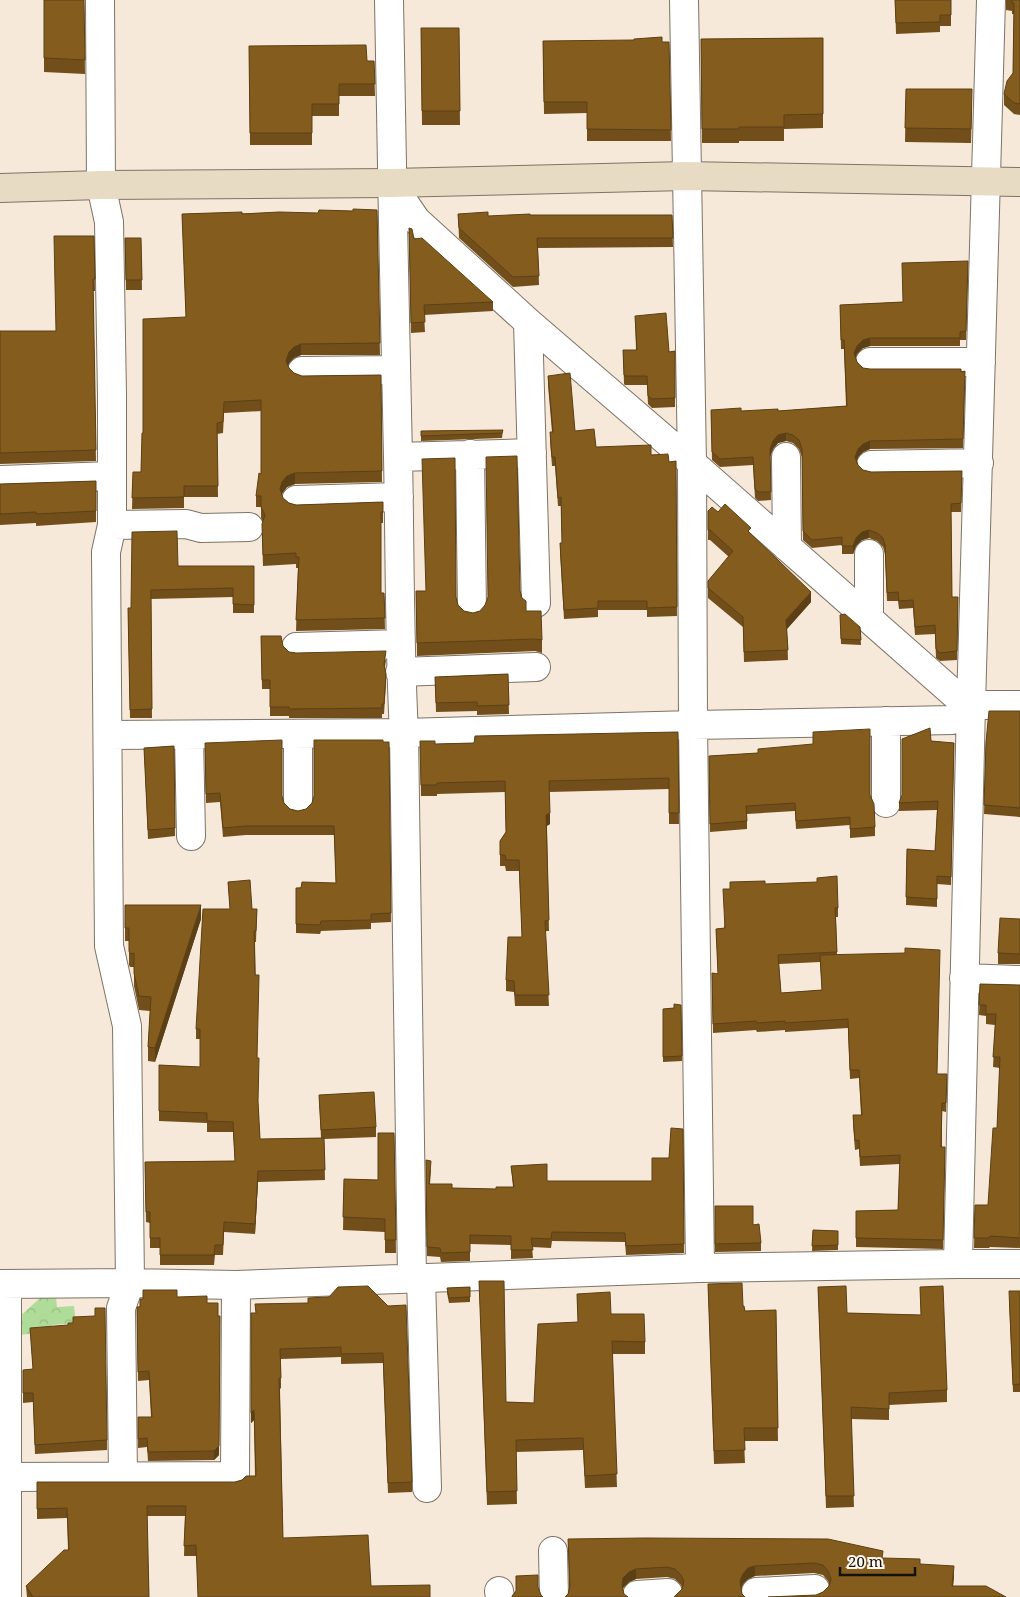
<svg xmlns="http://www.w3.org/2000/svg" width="1020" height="1597" viewBox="0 0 1020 1597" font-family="'Noto Serif',serif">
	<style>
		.park { fill: url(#park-crowns) }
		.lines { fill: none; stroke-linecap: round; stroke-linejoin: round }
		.street-casing { stroke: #7e7365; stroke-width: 30 }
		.secondary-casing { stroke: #7e7365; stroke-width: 30 }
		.street { stroke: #fff; stroke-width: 28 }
		.secondary { stroke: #e8dbc4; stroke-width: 28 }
		.wall { fill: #724f1a; fill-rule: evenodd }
		.shaded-wall { fill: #5c4015 }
		.building { fill: #845c1e; stroke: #5c4015 }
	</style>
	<defs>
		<pattern id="park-crowns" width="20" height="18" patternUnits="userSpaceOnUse" patternTransform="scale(1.25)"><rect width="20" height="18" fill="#afdc99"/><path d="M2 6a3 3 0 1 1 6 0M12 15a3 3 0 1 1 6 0" fill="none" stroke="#96bc82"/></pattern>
	</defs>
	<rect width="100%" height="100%" fill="#f6e9d9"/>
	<path class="park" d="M56,1297l1,10 17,-1 2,17 -24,2 1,7 -36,3 1,-17 22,-20z"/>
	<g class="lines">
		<defs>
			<path id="street" d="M100,0l1,185 8,37 3,173v130l-6,27 3,394 18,80 3,257 -9,25 2,169
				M389,0c2,152 6,305 9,457 2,92 1,184 6,276l8,545
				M684,0l8,463 1,262 7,543
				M391,183l25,37 112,102 164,141 269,237 10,5h49
				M528,322l8,281
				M870,362h111
				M302,371l94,-1
				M470,454l2,156
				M398,457l134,-4
				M786,457l1,90
				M871,465l108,-2
				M0,480l111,-4
				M296,500l103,-3
				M112,525l74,-1 15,4 48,-1
				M869,554v65
				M296,647l104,-3
				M400,672l136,-5
				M298,734v71
				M108,735l296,-2 289,-8 260,-5 18,-15
				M189,735l2,101
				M886,803v-82
				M964,978l56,2
				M958,1264l13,-559 20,-705
				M421,1278l6,210
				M0,1284l130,-1 106,2 464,-17 258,-4h62
				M7,1284v313
				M6,1477l229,-1 1,-191
				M553,1551l1,46
				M499,1591l1,6
				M637,1595l31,-2
				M756,1597v-5l59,-3"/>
			<path id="secondary" d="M0,188l101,-3 290,-2 295,-7 334,6"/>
		</defs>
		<use href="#street" class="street-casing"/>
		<use href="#secondary" class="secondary-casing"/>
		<use href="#street" class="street"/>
		<use href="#secondary" class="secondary"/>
	</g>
	<path class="wall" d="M44,0h40l1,74 -41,-2z
		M895,0h56v26h-11v6l-44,2z
		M1006,0h14v115l-6,-1 -10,-9v-11l9,-21 1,-59h-2v-3l-6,-1z
		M421,28h38l1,97h-38z
		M823,38v90l-39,1v12h-45v2h-37l-1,-104z
		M543,41l126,1 2,99h-84v-28l-43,1z
		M249,46l118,15h7l1,35h-36v20h-27v29h-62z
		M906,89l66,14 -1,40 -66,-1z
		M377,210l3,145h-79l-7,3 -5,5 -1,3 1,2 5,5 8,3 79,-1 1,107 -87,2 -8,3 -5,7 1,4 6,5 7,2 87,-3v21h-2v70h3l1,36 -89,2 2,-63h-2v-4l-33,2 -1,-31 1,-13 -2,-4v-11h-5v-11l5,-22v-63l-37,2 -1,20 -6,1 1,63h-34v11l-52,1 1,-37h8l2,-39 43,-116 -4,-103 136,-1z
		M458,214l30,2 184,-1 1,32 -135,1 1,37 -26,2 -54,-49z
		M409,228l5,11 79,63v9l-69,4 1,17 -14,1z
		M94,236l1,55h-2l3,170 -96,3v-133h56z
		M125,238h16l1,52h-16z
		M968,261l-2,79h-6v6h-90l-7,2 -6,6 -1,4 1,4 6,6 7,1 95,2 -2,77 -93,1 -7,3 -5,5 -1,4 1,4 5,5 8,2 91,-1 -1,41h-10l1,85h6l-1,63 -17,1 -4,-3 -1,-24 -20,1 -2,-27 -14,1 -1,-8h-11l-2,-47 -2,-7 -6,-6 -8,-3 -7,2 -6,6 -3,8h-11v-9l-30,3 -9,-8 -1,-83 -3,-8 -6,-6 -7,-2 -8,2 -5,6 -3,8 1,43 -13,1 -3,-3 -2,-33 -33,2 -8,-7 -1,-50 30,1h37l68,-5 -2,-57h-3l-1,-44 63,-3z
		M635,316l34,36 6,-1v56l-23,1 -4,-4 -1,-19h-22l-1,-1 -1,-34h13z
		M548,376l27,55 21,16 55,8 18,7 7,-1 1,155 -30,1v-7h-49v7l-34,2 -4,-67v-9h2l-1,-37h-3l-3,-40h-3l-2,-25v-9h2l-4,-47z
		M503,430l-1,8 -81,3v-10z
		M96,481v41l-60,4v-3l-36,2v-41z
		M708,511l10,1 33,22 60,68 -24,27 1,31 -44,2 -1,-35 -35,-29v-17l21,-24 -19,-17h-2z
		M178,566h76v47h-21v-16l-82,2 1,119h-22l-2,-110h3z
		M416,591l40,6 2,8 6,6 9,2 7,-2 40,-20 6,20 16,29v13l-7,-2 -118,5z
		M840,615l20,12 1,18 -20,-1z
		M261,636l22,10 6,6 7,1 90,7 -1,7 1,16 -2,31h-2v4h-93v-2h-19v-27h-8z
		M508,674l1,40 -32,1v-4l-41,1 -1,-35z
		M1020,711v106l-36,-3 2,-72z
		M678,732l1,92h-10v-35l-120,3 1,32 -3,2 2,105h-4l4,75h-34l-1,-14 -8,-1v-11l16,-43 -3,-66h-13l-1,-5h-5v-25l6,-9 -1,-40 -68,2v2h-16l-1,-55 15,3 39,-1z
		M813,732l57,63 5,32v9l-25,2v-13l-54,4 -1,-18 -48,3v15l-37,3 -1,-76 49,-3 55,-9z
		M931,741l23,2 -3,142 -14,-1v23l-31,-2 1,-56 28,2 2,-41 -38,1v-8z
		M383,742h6l2,180 -20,1v6l-50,2 -1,3 -24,-1v-45l40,-5 -2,-48h-88l-23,2 -3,-35 -14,1 -1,-60 77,53 2,7 6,6 8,2 8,-2z
		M174,746l1,90 -27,3 -4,-91z
		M228,882l24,27h5l-1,33h-1l3,161 2,36 61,-1 -2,-43 57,32v10l-52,2 1,41 -67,2 -3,52 -31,-2 -1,23h-8l-1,10h-54v-17h-10v-25l-4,-1 -1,-60 90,-1 -2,-29h-26v-9l-48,-2v-56l41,2v-28h-4v-10l34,-120z
		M765,884l73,24v9h-2l1,38 100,119h10l-1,38 -4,-1v36h3l-2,102 -87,-2v-36l42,-1 2,-46 -40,2 -1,-17 -4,1 -2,-26v-9h8l-2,-37 -9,1 -2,-51 -63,4v-2l-28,2 -1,-2 -43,3 -1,-60 6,1 -2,-45 8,-1 6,-39zM820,962l2,28 -41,3 -2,-29z
		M125,905l76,14 -46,143 -7,-1v-14l2,-36 -11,-1 -5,-24v-19h-4l-1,-2v-24h-4z
		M1020,919v45h-22v-11z
		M980,984l40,1v263l-30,-1 -1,1h-15l1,-43h13l9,-77 3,-60 -7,-1 2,-42 -9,-1v-8l-7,-1z
		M681,1005l1,56 -19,1v-53l11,-1z
		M683,1129l1,124 -58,2 -1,-13 -73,-1 -1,7 -19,-1 1,11 -22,1v-14l-41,-1v17l-29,1 -1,-5 -13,-1 -1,-96 5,10 -1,14 22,4 44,1 17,-2 -2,-21 36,15h105l17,-23z
		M394,1133l2,120h-11v-21l-42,-2 1,-51 34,1z
		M715,1206l38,19 8,18v8l-46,1z
		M813,1230l25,1v19l-26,1z
		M479,1281l27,121 28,1 44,-81 -1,-28 34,20 34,28v12h-33l5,133 -32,1 -2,-38 -67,2 1,52 -30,1z
		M708,1284l35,22 2,5 31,-1 2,131h-34l1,22 -31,1z
		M368,1286l44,196v10l-24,1 -5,-130 -42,1v-7l-60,2v29l-1,1 3,149 88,48 59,11 -234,-41h-12l1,-40h-38l2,81h-122l-1,-11 42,-36 -1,-32 -30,1v-37h198l20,-6 -1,-56 -3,3 5,-110 52,-10 21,-6z
		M470,1287v15l-21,1 -2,-10v-5z
		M818,1287l29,26 74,2 -1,-28 27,103v12l-58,3v15l-38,-1 3,88 -28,1z
		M1020,1291v101h-7l-4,-93z
		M177,1297l42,158 -5,5 -66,1 -1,-14 -9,1v-31h13l-2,-37 -11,1 -1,-74z
		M30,1328l77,112v10l-72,4 -2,-52 -10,1v-33l10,-1z
		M568,1539l315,19 37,6 34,12 -1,10 -137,9 7,-3 6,-6v-2l-1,-3 -5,-6 -9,-2 -59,3 -7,3 -5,5 -2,4 -59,1 -1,-4 -6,-6 -8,-2 -31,2 -7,3 -6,6v2l-55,4 1,-6z"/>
	<path class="shaded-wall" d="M870,338v8l-7,2 -6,6 -3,8v-9l3,-7 6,-6z
		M301,344v11l-7,3 -5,5 -3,9v-11l3,-9 5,-5z
		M786,433v8l-8,2 -5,6 -3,8v-8l3,-8 5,-6z
		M870,441v8l-7,3 -5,5 -3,8v-8l3,-8 5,-5z
		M295,473v11l-8,3 -5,6 -2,7v-11l2,-7 5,-6z
		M869,530v8l-7,2 -6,6 -3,8v-8l3,-8 6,-6z
		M811,592v10l-25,28v-10z
		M550,813v11l-4,2v-11z
		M201,905v14l-46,143v-14z
		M258,1171v11l-3,52v-10z
		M220,1316l-1,139 -5,5v-9z
		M254,1410v10l-3,3v-10z
		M755,1566v10l-7,3 -5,5 -3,8v-11l3,-7 5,-6z
		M954,1566v10l-2,20v-10z
		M636,1569v10l-7,3 -6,6 -1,8v-10l1,-8 6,-6z"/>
	<path class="building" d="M44,0h40l1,60 -41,-2z
		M895,0h56v15h-11v7l-44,1z
		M1012,0h8v104l-6,-1 -10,-9 3,-13 6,-8 1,-70h-2z
		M421,28h38l1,83h-38z
		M662,37v5h7l2,88 -84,-1v-27h-43l-1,-61 91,-1v-1z
		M823,38v76l-39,1v12h-45v2h-37l-1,-90z
		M366,45l1,16h7l1,23h-36v20h-27v29h-62l-1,-87z
		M906,89h66l-1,40 -66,-1z
		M353,209l24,1 3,133 -79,1 -7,3 -5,5 -3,9 3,7 5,5 8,3 79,-1 1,96 -87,2 -8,3 -5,6 -2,7 3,9 6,5 7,2 87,-3v10h-2v81h3l1,25 -89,2 3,-63h-3v-4l-33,2 -1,-31 3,-9 -4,-8v-11h-5l3,-23 2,1v-74l-37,2 -1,20 -6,1 1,63h-34v11l-52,1 1,-26h8l1,-39h1v-114l43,-2 -4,-103 60,-2v2l37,-2 39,1 1,-3 34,1z
		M488,212v4l42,-2v1h142l1,23h-136l2,38 -26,1 -54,-49 -1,-14z
		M409,228l3,1 2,10 8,-1 71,64 -69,3 1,17 -14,1z
		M54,236h40l1,43h-2l3,171 -96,3v-122h56z
		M125,238h16l1,42h-16z
		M968,261l-2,70 -6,1v6h-90l-7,2 -6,6 -3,7 3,9 6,6 7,1h91v3l4,-1 -2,68 -93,2 -7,3 -5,5 -3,8 3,8 5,5 8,2 91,-1 -1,32 -10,1 1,93h6l-1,54 -17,2 -4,-4 -1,-24 -20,2 -2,-27 -14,1 -1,-9 -11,1 -2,-48 -2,-7 -6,-5 -8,-3 -7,2 -6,6 -3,8h-11v-9l-30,3 -9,-9 -1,-82 -3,-9 -6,-5 -7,-2 -8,2 -5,6 -3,8 1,43h-13l-3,-3 -2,-32 -33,2 -8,-7 -1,-42 30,-2v3l37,-2v2l69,-5 -3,-66h-3l-1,-35 63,-3 -1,-39z
		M666,313l3,39 6,-1v47l-23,1 -4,-3 -1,-20h-22l-1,-1 -1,-25h14l-2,-34z
		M570,373l5,58 19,-2 2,18 55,-2v10l17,-1 1,8 7,-1 1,146 -30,1v-7h-49v7l-34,2 -4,-67h2l-1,-46 -3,1 -3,-41h-3l-2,-25h3l-5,-56z
		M503,430l-1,3 -81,3v-5z
		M517,456l3,135 2,7 4,3v10h15l1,29 -7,-1 -118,4 -1,-52h10l-4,-132 33,-1 1,139 2,8 6,6 9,2 7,-2 5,-6 3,-8 -2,-140z
		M96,481v30l-60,3v-2l-36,2v-30z
		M725,504l26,24 -3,3 63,61 -25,28 2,30 -44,2 -1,-35 -35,-29v-7l25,-30 -23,-21h-2v-19l4,-4 6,5z
		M177,531l1,35h76v39l-21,-1v-16l-82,2 1,119 -22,1 -2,-102h3l1,-76z
		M845,614l15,13 1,13 -20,-1 -1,-24z
		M261,636h20l2,10 6,6 7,1 90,-2 -2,13 2,10 -2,30h-2v4l-93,1v-2h-19v-27h-8z
		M508,674l1,31 -32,1v-4l-41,1 -1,-26z
		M989,711h31v97l-36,-3 2,-63z
		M930,728l1,13 23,2 -3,134 -14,-1v23l-31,-2 1,-48 28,2 3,-50 -39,2 3,-8v-56z
		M870,729v66l4,9 1,23 -25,2v-12l-54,4 -1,-18 -49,3 1,15 -37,3 -1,-68 49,-3v-4l55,-5v-12z
		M678,732l1,81h-10v-35l-120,3 1,32 -4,2 3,105 -4,1 4,74h-34l-1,-14 -8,-1 2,-43h14l-3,-77h-13l-1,-5h-5v-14l6,-9 -1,-51 -68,2v2h-16l-1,-44h15v3l39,-1 1,-7z
		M282,740v56l2,7 6,6 8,2 8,-2 6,-6 2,-7v-56h69v2h6l2,171 -20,1v6l-50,1 -1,4 -24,-1v-36h5l1,-6 34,1 -2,-57h-88l-23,2 -3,-35 -14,1 -1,-51z
		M174,746l1,82 -27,2 -4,-82z
		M837,876l1,32h-3l2,44 -59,3 3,38 41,-3 -2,-35 85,-2v-5l35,2 -3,124h10l-1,29h-4l-1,44h4l-2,93 -87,-2v-27l42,-1 2,-55 -40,2 -1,-17 -4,1 -2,-26h9l-3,-45h-9l-2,-51 -63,4v-2l-28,2 -1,-2 -43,3 -1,-51 6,1 -2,-45 9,-1 -2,-39h7v-7l35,-1v3l52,-2v-4z
		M250,880l2,29h5l-1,22h-2l1,44h4l-2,83h2l-1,43 2,38 64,-1 1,32 -67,1 -3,53 -31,-2 -1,23h-8l-1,10h-54v-17h-10v-26h-4l-1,-50 90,-1 -2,-39 -26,-1v-8l-48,-2v-46l41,2v-38h-4l7,-120h27l-2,-27z
		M125,905h76l-46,143 -7,-1 3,-50 -12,-1 -5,-23v-20l-4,1 -1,-3v-23h-4z
		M1000,918l20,1v35l-22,-1z
		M980,984l40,1v253l-30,-2 -1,2h-15l1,-33h13l5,-77h4l3,-71h-7l3,-43h-10v-9h-7z
		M674,1004l7,1 1,51 -19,1v-48l11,-1z
		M374,1092l2,35 -55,3 -2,-35z
		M671,1128l12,1 1,115 -58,2 -1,-13 -73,-1 -1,7 -20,-1 2,12h-22v-14l-41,-1v17l-29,1 -1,-5 -13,-1 -1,-87 5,1 -2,23h23v4l44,1v-2h18l-3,-21 36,-2v17h105v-23h17z
		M378,1133h16l2,107h-11v-21l-42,-2 1,-38 34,1z
		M715,1206h38v19l6,-1 2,19 -46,1z
		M813,1230l25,1v14l-26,1z
		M479,1281h25l2,121 28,1 4,-79 40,-2 -1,-28 33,-2 1,22h33l1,28 -33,-1 5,133 -32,2 -2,-38 -67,2 1,51 -30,1z
		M742,1283l1,23h1l1,5 31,-1 2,118h-34l1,22 -31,1 -6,-167z
		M368,1286l20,20 18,-1 6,177 -24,1 -5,-130 -42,1v-7l-61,2 1,29h-2l4,160 85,-3 3,51 59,-1v12h-232l-2,-52 -12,1 2,-40h-39l2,91h-116l-7,-11 38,-36h5l-2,-42 -30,1v-27h198l7,-2 4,-4h10l-2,-66 -3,3v-100h5l-1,-9 53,-1v-5l21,-1 9,-10z
		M846,1286l1,27 74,2 -1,-28 23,-1 4,104 -58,3v16l-38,-2 3,89h-28l-8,-209z
		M470,1287v10l-21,1 -2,-10z
		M143,1290h34v7l30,-1v7h11v13h2l-1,130 -5,5 -66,1 -1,-14 -9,1v-22h14l-3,-46 -11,1 -1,-65h3v-8h3z
		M1009,1291h11v93l-7,1z
		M95,1308h10l2,132 -72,5 -2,-52h-10v-23l10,-1 -3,-41 38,-3v-2h5v-6l22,-1z
		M644,1538l184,1 55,12 -1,7 38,1v5l34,2 -2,20h34l20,11h-238l48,-2 7,-3 6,-6 2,-7 -3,-8 -5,-6 -9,-2 -59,3 -7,2 -5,6 -3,7 2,13 3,3h-71l8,-8 2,-8 -3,-6 -6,-6 -8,-2 -31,2 -7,3 -6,6 -1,8 2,8 4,3h-63l3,-3 2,-7 -2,-48z
		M538,1575v12l3,8 2,2h-31v-1l4,-5v-15z"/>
	<path d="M840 1567v8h75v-8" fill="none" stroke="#14100a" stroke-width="2.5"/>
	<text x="848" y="1567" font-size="15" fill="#14100a" stroke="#fff7ee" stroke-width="4" paint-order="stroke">20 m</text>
</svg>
